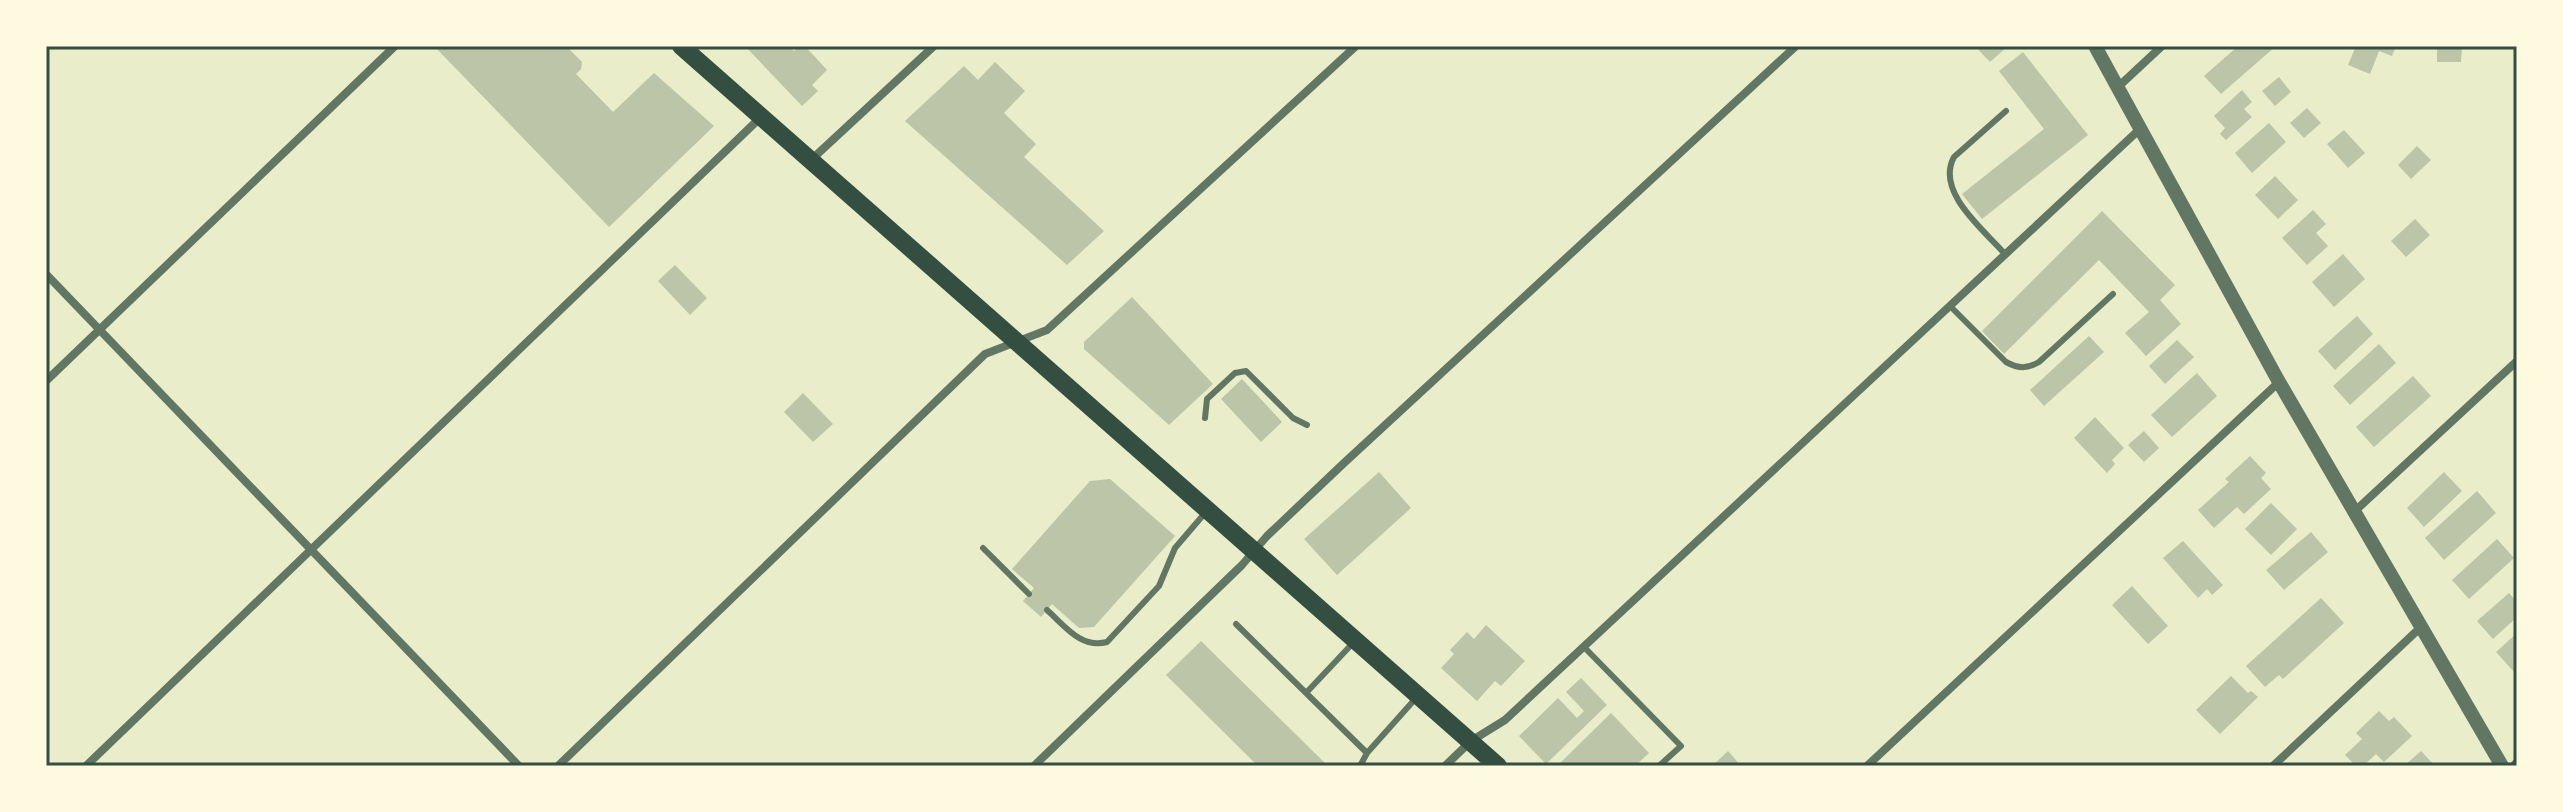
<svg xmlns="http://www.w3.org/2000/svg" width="2563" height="812" viewBox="0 0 2563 812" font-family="Jost,sans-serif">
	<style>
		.building { fill: #bcc5a7 }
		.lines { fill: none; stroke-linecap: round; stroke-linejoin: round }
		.service { stroke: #617663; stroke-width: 6 }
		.minor { stroke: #617663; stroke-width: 8 }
		.tertiary { stroke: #617663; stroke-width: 14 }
		.primary { stroke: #344e41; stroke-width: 18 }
		.neatline { fill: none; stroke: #344e41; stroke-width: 3 }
	</style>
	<rect width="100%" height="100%" fill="#e9edc9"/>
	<path class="building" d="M434,46h132l16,16 -1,7 -5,5 37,38 41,-39 60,53 -105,101z
		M745,46h44l5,5 5,-5h6l22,24 -15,15 6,6 -16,15z
		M1975,46h33l-18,16z
		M2238,46h38l-55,48 -17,-18z
		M2356,46h40l-4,10 -13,-5 -9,23 -22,-9z
		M2437,46h25l-1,16h-24z
		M2023,52l65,83 -106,84 -20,-25 82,-65 -45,-58z
		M995,62l30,29 -21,22 32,31 -12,13 80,74 -37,34 -162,-144 59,-55 14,14z
		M2279,77l12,15 -16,14 -13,-15z
		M2242,90l10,12 -8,7 8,8 -26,23 -6,-6 5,-6 -11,-12z
		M2307,108l14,15 -17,15 -14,-15z
		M2269,123l17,19 -34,31 -17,-20z
		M2344,130l21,23 -17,15 -21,-24z
		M2417,146l14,14 -20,19 -13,-14z
		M2275,176l23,24 -20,19 -23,-24z
		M2313,210l13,14 -10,9 12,13 -21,19 -25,-27z
		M2102,211l73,74 -15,15 21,24 -35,32 -21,-23 24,-21 -50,-52 -95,94 -22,-23z
		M2415,219l15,16 -24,22 -15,-16z
		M2343,254l22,25 -31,28 -22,-25z
		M675,265l32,33 -17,17 -32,-34z
		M1132,297l81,87 -44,41 -85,-76v-7z
		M2357,316l16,18 -38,36 -17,-19z
		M2089,336l15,16 -60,54 -14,-16z
		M2177,340l17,17 -29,27 -16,-18z
		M2379,344l17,19 -46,42 -17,-19z
		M2197,373l20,23 -45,41 -21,-22z
		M2413,376l18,20 -57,51 -18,-20z
		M1242,379l40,43 -21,20 -40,-43z
		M803,393l30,31 -20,18 -29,-30z
		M2095,417l29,31 -12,12 3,4 -8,9 -33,-35z
		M2144,431l15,17 -15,14 -16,-17z
		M2250,456l16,17 -5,5 10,11 -27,25 -7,-7 -23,21 -16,-18 31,-28 -4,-3z
		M1379,472l32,36 -74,67 -33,-36z
		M2444,472l18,19 -38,36 -17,-19z
		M1110,479l65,57 -81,91 -15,1 -27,-24 -11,13 -18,-16 11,-13 -22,-19 78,-88z
		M2477,491l19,22 -52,47 -19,-22z
		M2271,503l26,26 -26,26 -26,-26z
		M2311,532l17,20 -44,38 -18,-20z
		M2497,539l17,19 -45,41 -17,-19z
		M2183,541l40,44 -11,10 -5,-6 -9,9 -35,-40z
		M2132,586l36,40 -20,18 -36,-39z
		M2509,593l8,9v15l-24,22 -16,-18z
		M2321,598l23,25 -61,56 -4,-4 -14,12 -19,-21z
		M1486,625l39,36 -24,25 -6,-5 -18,20 -36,-33 13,-14 -4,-4 17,-18 7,7z
		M2517,633v36l-3,3 -18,-20z
		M1201,641l127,125h-70l-92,-91z
		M2231,676l17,17 3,-2 7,6 -38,37 -24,-24z
		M1581,678l26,27 -61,59 -27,-28 39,-38 19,20 7,-7 -18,-19z
		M2379,711l10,10 5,-4 18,19 -28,26 -8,-8 -13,12h-7l-11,-11 17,-16 -6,-6z
		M1611,713l38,40 -14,13h-78z
		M1728,751l13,15h-29z
		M2421,751l14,15h-31z"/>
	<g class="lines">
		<path class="service" d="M2005,254c-21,-24 -70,-62 -51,-97l52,-46
			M1950,306l56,56c13,7 21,7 33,0l74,-68
			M1205,418l2,-19 28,-26 11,-2 47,47 14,7
			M983,548l46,46
			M1047,610c18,16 34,39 60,32l52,-56 16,-38 30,-35
			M1236,624l131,129
			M1584,647l97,99 -22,20
			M1306,693l47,-50
			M1360,766l7,-13 49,-55"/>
		<path class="minor" d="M2118,87l44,-41
			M811,160l123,-114
			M46,274l473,492
			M46,381l349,-335
			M2355,511l162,-150
			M86,766l675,-649
			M558,766l427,-412 62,-24 309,-284
			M1034,766l208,-201 25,-29 77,-73 452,-417
			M1445,766l26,-25 34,-21 636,-592
			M1867,766l412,-384
			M2273,766l148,-139
			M2513,766l4,-4"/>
		<path class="tertiary" d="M2095,46l184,336 223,384"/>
		<path class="primary" d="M681,46l817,720"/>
	</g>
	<rect width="2563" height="812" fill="none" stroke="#fefae0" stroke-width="96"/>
	<rect x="48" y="48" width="2467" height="716" class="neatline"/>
</svg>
